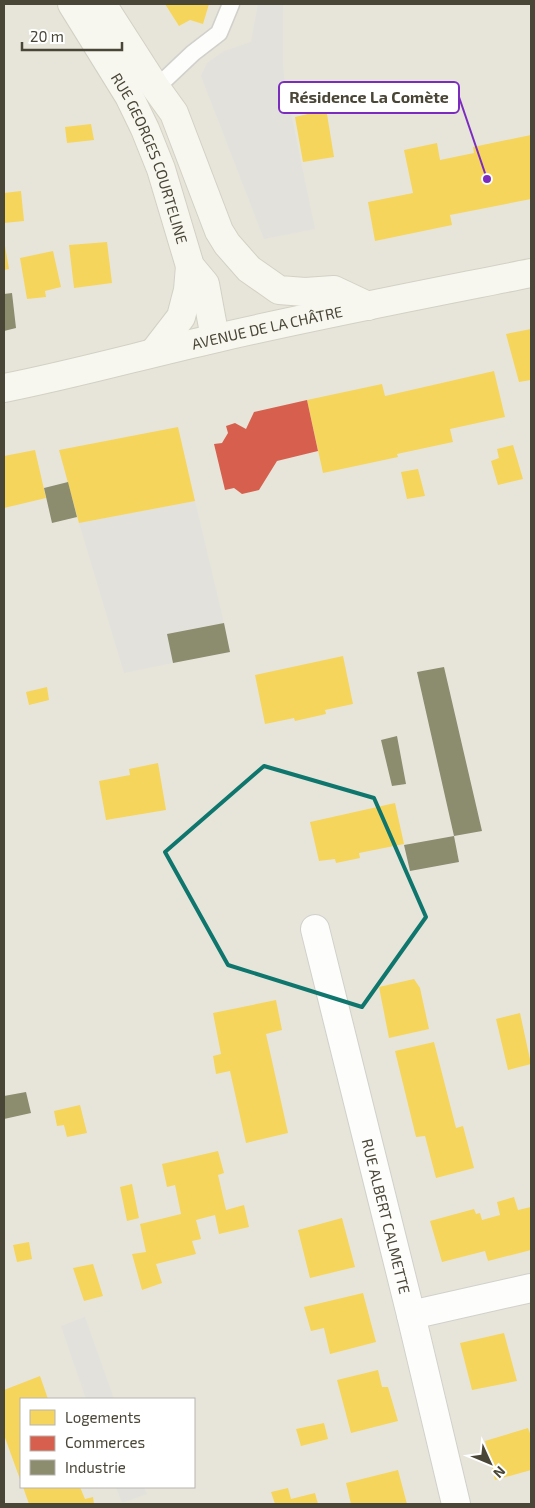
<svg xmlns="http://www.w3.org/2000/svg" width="535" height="1508" viewBox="0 0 535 1508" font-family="'Exo 2',sans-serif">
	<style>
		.residential { fill: #e7e5da; fill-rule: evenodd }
		.parking { fill: #e2e1dc }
		.homes { fill: #f6d55c }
		.shops { fill: #d6604d }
		.industry { fill: #8c8c6e }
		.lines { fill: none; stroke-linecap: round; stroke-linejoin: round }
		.lane-casing { stroke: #d1d0ca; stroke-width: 19 }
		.street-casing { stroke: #d1d0ca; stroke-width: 30 }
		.secondary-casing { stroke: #d3d1c4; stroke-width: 30 }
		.lane { stroke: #fdfdfc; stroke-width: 16 }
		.street { stroke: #fdfdfc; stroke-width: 28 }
		.secondary { stroke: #f7f7f0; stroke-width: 28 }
		.marked { fill: none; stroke: #0f766e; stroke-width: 4; stroke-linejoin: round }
		.labels { text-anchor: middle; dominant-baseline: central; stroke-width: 5; stroke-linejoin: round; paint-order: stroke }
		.street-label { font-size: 15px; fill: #4a4637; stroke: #fff }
		.leader { fill: none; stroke: #7b2cbf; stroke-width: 2 }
		.callout-dot { fill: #7b2cbf; stroke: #fff; stroke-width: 2 }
		.callout { fill: #fff; stroke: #7b2cbf; stroke-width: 2 }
		.callout-label { font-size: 16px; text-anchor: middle; font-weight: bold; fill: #4a4637 }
	</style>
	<rect width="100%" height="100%" fill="#f3f2ed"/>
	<path class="residential" d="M4,4h527v1500h-527zM21,1399h173v88h-173z"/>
	<path class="parking" d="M258,4h25v61l2,20 30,144 -51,10 -63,-163 6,-13 17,-12 27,-9z
		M195,501l29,122 -57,11 6,29 -49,10 -45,-150z
		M85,1317l29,82h-28l-25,-73z
		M116,1487h28l3,7 -25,9z"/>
	<path class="homes" d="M165,4h44l-6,20 -13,-4 -11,6z
		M326,108l8,49 -31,5 -8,-45 13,-3 -1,-2z
		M91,124l3,16 -27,3 -2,-16z
		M531,135v64l-81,16 2,10 -77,16 -7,-39 45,-9 -9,-43 33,-7 3,17 34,-7 -1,-6z
		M21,191l3,30 -20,2v-30z
		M4,240l5,29 -5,1z
		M107,242l5,41 -38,5 -5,-43z
		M53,251l8,36 -16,4 1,6 -19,2 -7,-41z
		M531,329v51l-12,2 -13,-48z
		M494,371l11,46 -55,12 3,13 -56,12 1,3 -75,16 -16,-73 75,-16 3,12z
		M178,427l17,74 -116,22 -20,-73z
		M513,445l10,34 -25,6 -7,-24 8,-3 -2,-9z
		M35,450l11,48 -42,10v-52z
		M418,469l7,27 -18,3 -6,-27z
		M343,656l10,48 -28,6 1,4 -31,7 -1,-3 -29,6 -10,-49z
		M47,687l2,13 -20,5 -3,-13z
		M158,763l8,47 -60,10 -7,-39 31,-6 -1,-6z
		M395,803l9,41 -45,9 1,5 -24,5 -1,-4 -16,2 -9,-39z
		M414,979l6,9 9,41 -40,9 -10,-51z
		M276,1000l6,30 -16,4 22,99 -42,10 -16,-72 -14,3 -3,-18 8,-2 -8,-41z
		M520,1013l11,51 -23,6 -12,-51z
		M434,1042l22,86 7,-2 11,42 -38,10 -11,-42 -9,1 -21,-86z
		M80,1105l7,28 -20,4 -3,-12 -7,1 -3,-15z
		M218,1151l6,22 -6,2 8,35 18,-5 5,22 -30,7 -4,-19 -19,5 5,19 -9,2 4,13 -40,10 6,19 -20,7 -10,-36 14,-2 -6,-28 41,-10 -6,-29 -8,2 -5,-23z
		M132,1184l7,34 -12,3 -7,-34z
		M514,1197l4,13 13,-3v43l-43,11 -3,-10 -43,11 -12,-41 44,-12 2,5 4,-1 2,7 18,-5 -3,-13z
		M342,1218l13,49 -45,11 -12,-48z
		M29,1242l3,17 -15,3 -4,-17z
		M93,1264l10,32 -19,5 -11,-33z
		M363,1293l13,49 -46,12 -6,-26 -13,3 -7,-24z
		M504,1333l13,48 -45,9 -12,-47z
		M378,1370l4,17h6l10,34 -47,12 -14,-53z
		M40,1376l8,23h-27v83l-17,-47v-45z
		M324,1423l4,16 -27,7 -5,-17z
		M528,1428l3,8v34l-36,10 -10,-39z
		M398,1470l9,34h-56l-5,-21z
		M23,1487h57l5,12 8,-2 1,7h-65z
		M288,1488l3,11 24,-6 3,11h-43l-4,-12z"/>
	<path class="shops" d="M307,400l11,51 -41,10 -18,29 -17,4 -8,-6 -9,2 -11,-46 8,-1 6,-10 -2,-7 9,-3 11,6 8,-17z"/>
	<path class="industry" d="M12,293l4,35 -12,3v-37z
		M68,482l9,35 -25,6 -8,-35z
		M224,623l6,29 -57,11 -6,-29z
		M444,667l38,164 -28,5 -37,-164z
		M397,736l9,48 -14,2 -11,-46z
		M454,836l5,26 -49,9 -6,-26z
		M26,1092l5,21 -27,6v-23z"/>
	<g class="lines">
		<defs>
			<path id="lane" d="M156,88l37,-35 26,-20 12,-29"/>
			<g id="street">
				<path id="s1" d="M315,929l96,386 45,189"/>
				<path d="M411,1315l120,-27"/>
			</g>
			<g id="secondary">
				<path id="s2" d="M72,4l57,92 16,33 16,40 29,97 15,18 10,54"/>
				<path d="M102,4l54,84 18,25 45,118 8,13 22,25 30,21 26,2 29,-2 34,16"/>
				<path d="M154,352l27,-35 7,-27 2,-24"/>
				<path id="s3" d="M4,388c71,-14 142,-34 213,-50 104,-24 209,-44 314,-65"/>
			</g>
		</defs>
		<use href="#lane" class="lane-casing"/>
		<use href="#street" class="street-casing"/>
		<use href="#secondary" class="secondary-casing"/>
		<use href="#lane" class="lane"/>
		<use href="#street" class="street"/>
		<use href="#secondary" class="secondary"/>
	</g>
	<path class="marked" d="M264,766l110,32 52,119 -64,90 -134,-42 -63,-113z"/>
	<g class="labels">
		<g class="street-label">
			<text stroke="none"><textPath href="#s2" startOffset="174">RUE GEORGES COURTELINE</textPath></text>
			<text stroke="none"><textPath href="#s3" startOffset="270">AVENUE DE LA CHÂTRE</textPath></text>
			<text stroke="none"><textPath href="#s1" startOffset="296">RUE ALBERT CALMETTE</textPath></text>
		</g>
	</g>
	<path class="leader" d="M487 179L459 97"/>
	<circle class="callout-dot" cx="487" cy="179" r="5"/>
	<rect class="callout" x="279" y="82" width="180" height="31" rx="5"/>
	<g class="callout-label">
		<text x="369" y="103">Résidence La Comète</text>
	</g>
	<rect width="535" height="1508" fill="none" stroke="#4a4637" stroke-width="10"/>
	<rect x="20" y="1398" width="175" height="90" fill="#ffffff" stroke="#b7b5af"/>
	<rect x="30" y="1410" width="25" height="15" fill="#f6d55c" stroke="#b7b5af"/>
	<text x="65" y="1423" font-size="15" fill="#4a4637">Logements</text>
	<rect x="30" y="1436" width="25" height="15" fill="#d6604d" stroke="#b7b5af"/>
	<text x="65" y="1448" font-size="15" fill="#4a4637">Commerces</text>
	<rect x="30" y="1460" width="25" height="15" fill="#8c8c6e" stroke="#b7b5af"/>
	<text x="65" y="1473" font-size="15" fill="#4a4637">Industrie</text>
	<g transform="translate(490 1463) rotate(134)" stroke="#ffffff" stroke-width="4" paint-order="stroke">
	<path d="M0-4L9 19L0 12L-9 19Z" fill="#4a4637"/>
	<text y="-8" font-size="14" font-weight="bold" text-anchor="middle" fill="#4a4637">N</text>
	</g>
	<path d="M22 42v8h100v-8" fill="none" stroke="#4a4637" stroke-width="2.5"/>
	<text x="30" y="42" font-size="15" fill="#4a4637" stroke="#ffffff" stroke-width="4" paint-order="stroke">20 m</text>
</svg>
